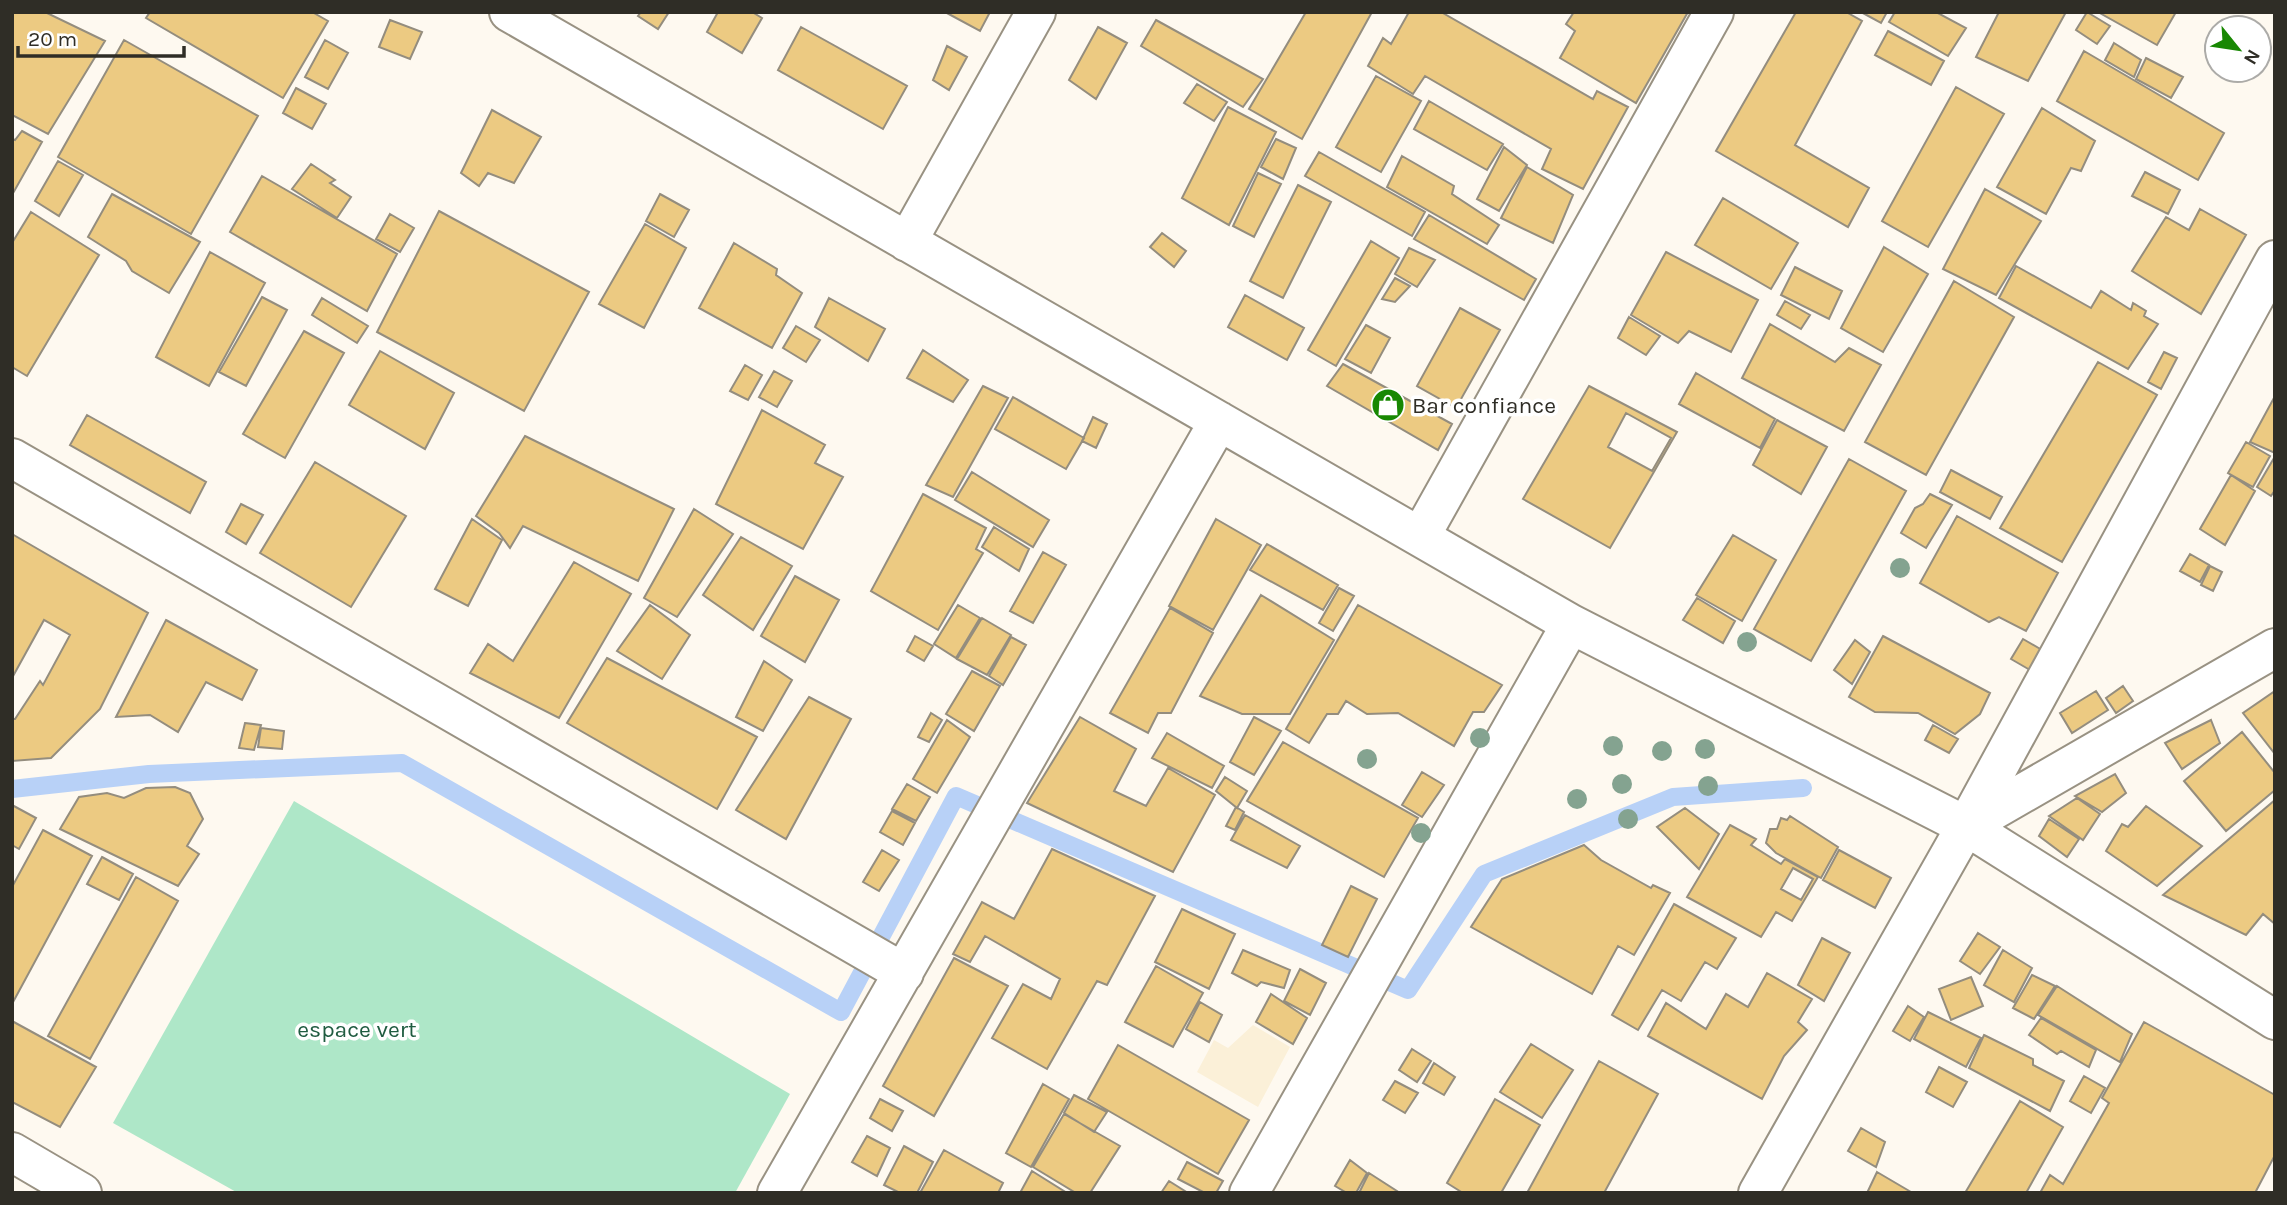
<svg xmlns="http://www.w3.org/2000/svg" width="2287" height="1205" viewBox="0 0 2287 1205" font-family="Karla,sans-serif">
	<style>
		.built { fill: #fbf0d8 }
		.green { fill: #aee7c8 }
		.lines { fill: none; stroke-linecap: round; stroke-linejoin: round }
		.stream { stroke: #b8d1f7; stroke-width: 18 }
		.building { fill: #ecca82; stroke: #948d7e; stroke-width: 2; fill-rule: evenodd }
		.minor-casing { stroke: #999283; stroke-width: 42 }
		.minor { stroke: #fff; stroke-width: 38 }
		.tree { fill: #84a390 }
		.labels { text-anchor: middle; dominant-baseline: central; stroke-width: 7; stroke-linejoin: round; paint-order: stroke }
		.poi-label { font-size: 23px; fill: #2f2d26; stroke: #fff; text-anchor: start }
		.park-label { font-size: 23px; fill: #205c41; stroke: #fff }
	</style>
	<rect width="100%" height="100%" fill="#fef9f0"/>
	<path class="built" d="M1253,1025l37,22 -32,60 -61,-35 17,-32 14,8z"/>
	<path class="green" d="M294,801l496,293 -55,99h-497l-125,-70z"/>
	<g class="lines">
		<path class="stream" d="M12,789l137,-15 253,-11 439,249 115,-216 452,194 76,-116 189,-77 130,-9"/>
	</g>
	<path class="building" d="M12,12h33l60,29 -57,93 -36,-19z
		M150,12h162l16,9 -45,77 -137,-80z
		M641,12h28l-11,17 -20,-13z
		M718,12h34l10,6 -20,35 -35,-21z
		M945,12h45l-10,19z
		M1306,12h66l-70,127 -53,-30z
		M1409,12h32l152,87 4,-8 31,16 -45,82 -41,-20 9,-20 -126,-73 -12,18 -45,-28 15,-28 8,6z
		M1574,12h114l-52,91 -76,-45 15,-27 -9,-7z
		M1796,12h50l16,9 -67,124 74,43 -21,39 -132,-76z
		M1861,12h26l-6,11z
		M1895,12h41l30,16 -18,28 -59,-34z
		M1999,12h67l-38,69 -52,-24z
		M2087,12l23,14 -13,18 -21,-14z
		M2098,12h78l-19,33z
		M390,20l32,12 -12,27 -31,-12z
		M1156,20l107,59 -20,28 -102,-61z
		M801,27l106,59 -24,43 -105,-59z
		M1098,27l29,16 -31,56 -27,-19z
		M1888,31l56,30 -13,24 -56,-30z
		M124,40l134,76 -67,118 -133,-77z
		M325,40l23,13 -20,36 -23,-12z
		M2114,43l27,17 -7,17 -29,-17z
		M947,46l20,11 -18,33 -16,-10z
		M2084,51l140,82 -26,47 -141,-79z
		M2146,58l37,19 -12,21 -35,-19z
		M1376,76l45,25 -40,71 -45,-25z
		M1197,84l30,18 -13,19 -30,-18z
		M1956,87l48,27 -76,133 -46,-26z
		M296,88l30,16 -14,25 -29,-16z
		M1429,101l74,43 -16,26 -73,-41z
		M1228,107l48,25 -47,93 -47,-27z
		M2042,108l53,33 -14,30 -10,-3 -25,46 -49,-27z
		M492,110l49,27 -27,46 -26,-10 -9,13 -18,-13z
		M22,131l20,11 -30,53v-56l3,1z
		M1276,139l20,9 -13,31 -22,-12z
		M1504,147l23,18 -28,46 -22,-12z
		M1319,152l106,60 -13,24 -107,-60z
		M1402,156l52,30 -2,8 47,31 -12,19 -100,-57z
		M58,161l25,14 -24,41 -24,-15z
		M311,164l24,16 -5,3 21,14 -14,21 -45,-29z
		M1527,167l46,28 -20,48 -52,-25z
		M2145,172l35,18 -12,24 -36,-18z
		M1258,173l23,11 -27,53 -21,-11z
		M262,176l135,78 -30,57 -137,-79z
		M1298,185l33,17 -48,96 -33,-17z
		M1985,189l56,32 -45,74 -53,-26z
		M112,194l88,48 -31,51 -37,-22 -6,-10 -38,-24z
		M660,194l29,16 -15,27 -28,-16z
		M1723,198l75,45 -27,46 -76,-44z
		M2200,209l46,26 -45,79 -69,-43 34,-54 23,13z
		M439,211l150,81 -65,119 -147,-79z
		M31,212l68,43 -72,121 -15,-9v-124z
		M390,214l24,14 -14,24 -24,-13z
		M1429,215l107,64 -12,21 -110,-61z
		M645,224l41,24 -42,80 -45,-24z
		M1162,233l24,18 -12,16 -24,-20z
		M1371,241l28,17 -63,108 -28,-16z
		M734,243l43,26 -1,6 26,18 -30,55 -73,-40z
		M1884,247l44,27 -45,78 -42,-24z
		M1409,248l26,12 -18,27 -22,-13z
		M210,252l55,31 -56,103 -53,-29z
		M1666,252l92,48 -27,52 -42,-21 -11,12 -47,-28z
		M2016,266l75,42 10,-17 30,19 2,-7 13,8 -2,5 14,8 -30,45 -129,-71z
		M1795,267l47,24 -13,28 -48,-24z
		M1395,278l15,8 -15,16 -13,-3z
		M1954,281l60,36 -88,158 -61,-33z
		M1245,295l59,33 -17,32 -59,-33z
		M262,297l25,13 -41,76 -27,-14z
		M322,298l46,28 -11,17 -45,-28z
		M829,298l56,31 -17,32 -53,-34z
		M1785,301l25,14 -9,14 -24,-14z
		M1460,308l40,22 -44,78 -39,-22z
		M1629,317l31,19 -14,19 -28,-17z
		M1770,324l65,38 14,-14 32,17 -37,66 -102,-53z
		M1366,325l24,13 -19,35 -26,-14z
		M796,326l24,14 -14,22 -23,-14z
		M304,331l40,22 -59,105 -42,-24z
		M923,350l45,30 -15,22 -46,-24z
		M380,351l74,42 -29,56 -76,-44z
		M2164,352l13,6 -16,31 -13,-7z
		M2098,362l59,33 -95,167 -62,-34z
		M1343,364l109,60 -14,26 -111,-64z
		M745,365l17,10 -14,25 -18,-9z
		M774,371l18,10 -15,26 -18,-10z
		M1696,373l79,46 -15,29 -81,-44z
		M983,386l25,12 -55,99 -27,-12z
		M1589,386l88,46 -67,116 -87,-49zM1626,413l45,25 -19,33 -44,-24z
		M2275,396v57l-25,-11z
		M1013,397l71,41 -18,31 -71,-40z
		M762,410l63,35 -10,18 28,14 -40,72 -87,-45z
		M87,415l119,67 -16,31 -120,-68z
		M1093,417l14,7 -11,24 -14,-7z
		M1777,420l50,27 -26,47 -48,-29z
		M525,436l149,73 -36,72 -115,-55 -13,22 -11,-15 -23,-17z
		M2246,442l24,14 -17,31 -25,-14z
		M2274,458l1,32 -4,6 -14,-9z
		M1849,459l57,32 -95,170 -57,-32z
		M315,462l91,54 -55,91 -91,-54z
		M1951,470l51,27 -12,22 -50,-27z
		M972,472l77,48 -16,27 -78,-47z
		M2231,475l24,16 -30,54 -25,-16z
		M923,494l63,34 -10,21 7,4 -45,77 -67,-39z
		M1930,494l22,11 -26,43 -25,-15 14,-25 8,-4z
		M241,504l22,11 -17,29 -20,-12z
		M694,509l39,25 -56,83 -33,-19z
		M1957,516l101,57 -32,58 -27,-14 -10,5 -69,-39z
		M472,519l30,21 -34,66 -33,-17z
		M1216,519l45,26 -48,85 -44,-24z
		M994,527l35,22 -10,22 -37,-24z
		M12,534l136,79 -48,96 -49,49 -39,3v-42h3l25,-38 3,4 27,-50 -26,-15 -32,58z
		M1733,535l43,25 -34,61 -46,-26z
		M741,537l51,29 -39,64 -50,-35z
		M1267,544l71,41 -15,25 -73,-40z
		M1043,552l23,13 -33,58 -23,-12z
		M2190,554l19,11 -9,17 -20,-11z
		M574,562l57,32 -72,124 -89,-45 18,-29 25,17z
		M2210,566l12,6 -9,19 -12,-6z
		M795,576l44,24 -34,62 -44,-26z
		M1339,588l15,8 -21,35 -14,-8z
		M1261,595l73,45 -44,74h-48l-42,-18z
		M1697,598l38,23 -12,22 -40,-23z
		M650,605l40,30 -28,44 -45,-28z
		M958,605l22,13 -24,40 -22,-14z
		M1358,605l144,80 -18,27h-11l-19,34 -56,-33 -31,1 -21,-13 -8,13h-11l-18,29 -23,-14z
		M1170,608l43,25 -42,80h-13l-10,20 -38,-20z
		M982,618l29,17 -24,40 -30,-16z
		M166,620l91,50 -15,30 -36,-18 -28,50 -28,-17 -34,2z
		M915,636l18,10 -9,15 -17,-10z
		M1883,636l107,57 -10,21 -25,20 -37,-21 -43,-1 -26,-15z
		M1011,637l15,8 -23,40 -14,-9z
		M2023,639l19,11 -12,20 -19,-11z
		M1855,640l15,12 -18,32 -18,-14z
		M607,658l150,79 -40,72 -150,-86z
		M764,661l28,19 -29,51 -27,-14z
		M972,671l28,15 -26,45 -28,-17z
		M2123,686l10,15 -17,12 -10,-15z
		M2096,691l12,19 -36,23 -12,-20z
		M2275,691v63l-32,-41z
		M809,697l42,22 -65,120 -50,-29z
		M931,713l11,7 -13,22 -11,-5z
		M1080,717l56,32 -22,42 32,15 22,-38 47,27 -42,77 -146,-69z
		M1254,717l27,14 -27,44 -24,-13z
		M947,720l23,17 -33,56 -24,-14z
		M2211,720l9,23 -38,26 -17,-26z
		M245,723l16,2 -7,25 -15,-2z
		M1933,725l25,14 -9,14 -24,-13z
		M261,728l23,3 -2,18 -24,-2z
		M2242,732l33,41v17l-49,41 -42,-50z
		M1167,733l57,33 -12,22 -60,-30z
		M1283,742l135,76 -34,59 -137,-76z
		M1422,772l22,13 -22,32 -20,-12z
		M2115,774l11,19 -24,19 -27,-16z
		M1225,777l22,14 -10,17 -21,-17z
		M907,784l23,13 -14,24 -24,-12z
		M175,787l15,6 13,26 -16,27 12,8 -21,32 -118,-57 19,-32 28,-4 17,5 22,-10z
		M2077,798l23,16 -17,26 -34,-24z
		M2275,800v124l-12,-10 -17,21 -83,-40z
		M12,805l24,13 -17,31 -7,-4z
		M2146,806l56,40 -45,40 -51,-35 16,-27 6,3z
		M1236,807l8,5 -9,18 -9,-4z
		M1685,808l34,26 -20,35 -42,-42z
		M892,811l23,12 -12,22 -23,-13z
		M1245,815l55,31 -13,22 -56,-28z
		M1790,816l48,31 -17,31 -45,-25 -10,-10 4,-14h7l4,-11 6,2z
		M2049,819l30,20 -12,18 -28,-21z
		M1730,825l26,14 -5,6 30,19 4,-5 33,18 -26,44 -16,-9 -15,25 -74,-40zM1793,868l20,11 -12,21 -20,-11z
		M43,830l49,26 -80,148v-117z
		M1584,845l17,15 50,28 2,-3 17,8 -36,62 -16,-9 -26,48 -121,-67 31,-48z
		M1052,849l103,47 -48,89 -10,-4 -50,88 -55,-31 31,-54 28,15 9,-20 -75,-43 -15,26 -17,-8 29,-52 32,17z
		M882,850l17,10 -20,31 -16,-9z
		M1839,850l52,28 -16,30 -52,-28z
		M102,857l31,17 -14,26 -32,-16z
		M136,877l42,24 -88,158 -42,-23z
		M1351,886l26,13 -29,58 -26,-12z
		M1674,904l62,34 -19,31 -12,-7 -24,39 -19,-11 -24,40 -26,-15z
		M1182,909l53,25 -26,55 -54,-27z
		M1978,933l22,14 -20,27 -20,-13z
		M1822,938l28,15 -26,48 -26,-16z
		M1243,950l47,20 -6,18 -23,-6 -4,4 -25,-13z
		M2003,950l29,18 -18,34 -30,-17z
		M954,958l54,28 -74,130 -51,-30z
		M1156,966l47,27 -30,54 -48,-25z
		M1300,969l26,14 -16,32 -26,-14z
		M1767,973l45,26 -14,23 9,8 -23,26 -22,43 -114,-63 18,-33 40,26 20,-35 22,13z
		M2032,975l23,11 -21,33 -21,-11z
		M1971,977l12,29 -32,14 -12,-31z
		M2057,986l75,48 -12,28 -82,-47z
		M1271,994l36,24 -14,26 -37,-22z
		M1200,1002l22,13 -13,27 -23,-13z
		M1908,1006l16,11 -14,24 -17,-10z
		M1928,1012l53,26 -15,29 -52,-28z
		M2041,1018l55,32 -7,17 -28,-16 -4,3 -28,-19z
		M12,1021l84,46 -36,60 -48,-25z
		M2144,1022l131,73v60l-20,38h-215l10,-18 13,9 46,-81 -7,-5z
		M1984,1035l49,24v6l31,16 -14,30 -81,-43z
		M1531,1044l42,26 -31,48 -42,-26z
		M1118,1045l131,75 -31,54 -130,-75z
		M1412,1049l19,12 -14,21 -18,-12z
		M1599,1061l59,33 -54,99h-77z
		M1434,1063l21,14 -11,18 -21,-12z
		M1939,1067l28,15 -14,25 -27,-15z
		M2084,1076l21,12 -14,25 -21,-12z
		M1395,1081l23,12 -13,20 -22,-13z
		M1043,1084l26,15 -38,68 -25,-14z
		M1074,1095l33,17 -13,20 -30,-19z
		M880,1099l23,12 -11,20 -22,-13z
		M1495,1099l45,26 -39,68h-38l-16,-10z
		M2020,1101l43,26 -37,66h-61z
		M1064,1114l56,32 -30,47h-14l-43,-26z
		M1861,1128l24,14 -9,25 -28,-16z
		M867,1136l23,12 -13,28 -25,-14z
		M904,1146l29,16 -16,31h-17l-16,-8z
		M944,1150l59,33 -5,10h-78z
		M1350,1160l17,13 -11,20h-9l-12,-7z
		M1187,1162l36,19 -7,12h-11l-27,-14z
		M1032,1171l35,22h-47z
		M1877,1172l34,20 -44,1z
		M1369,1173l31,20h-41z
		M1169,1181l19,12h-27z"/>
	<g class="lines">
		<defs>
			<path id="minor" d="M509,12l1062,612 395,202 309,194
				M907,242l129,-230
				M12,458l892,515
				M1420,537l294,-525
				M1966,826l309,-178
				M12,1152l70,41
				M777,1193l442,-772
				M1249,1193l322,-569
				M1758,1193l208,-367 309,-566"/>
		</defs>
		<use href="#minor" class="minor-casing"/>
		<use href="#minor" class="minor"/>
	</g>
	<g class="tree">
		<circle cx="1900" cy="568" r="10"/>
		<circle cx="1747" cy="642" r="10"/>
		<circle cx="1480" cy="738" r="10"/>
		<circle cx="1613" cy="746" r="10"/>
		<circle cx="1705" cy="749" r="10"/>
		<circle cx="1662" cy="751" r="10"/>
		<circle cx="1367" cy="759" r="10"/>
		<circle cx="1622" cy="784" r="10"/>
		<circle cx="1708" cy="786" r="10"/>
		<circle cx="1577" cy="799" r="10"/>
		<circle cx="1628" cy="819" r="10"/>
		<circle cx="1421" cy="833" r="10"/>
	</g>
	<defs>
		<symbol id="shop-disc" viewBox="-11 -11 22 22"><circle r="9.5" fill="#188803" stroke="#fff"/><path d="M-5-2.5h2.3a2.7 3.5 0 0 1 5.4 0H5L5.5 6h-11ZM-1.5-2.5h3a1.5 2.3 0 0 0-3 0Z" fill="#fff"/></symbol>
	</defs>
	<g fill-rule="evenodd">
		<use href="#shop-disc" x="1369" y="386" width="38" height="38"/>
	</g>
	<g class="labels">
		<g class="poi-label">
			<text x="1412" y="405">Bar confiance</text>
		</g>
		<g class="park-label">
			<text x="357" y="1029">espace vert</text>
		</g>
	</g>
	<rect width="2287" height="1205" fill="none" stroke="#2f2d26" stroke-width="28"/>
	<g transform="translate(2238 49) rotate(120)"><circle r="33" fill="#ffffff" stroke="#acaba8" stroke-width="2"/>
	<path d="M0-5L12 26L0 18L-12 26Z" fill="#188803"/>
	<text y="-10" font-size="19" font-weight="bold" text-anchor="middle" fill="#2f2d26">N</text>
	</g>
	<path d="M18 46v10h166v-10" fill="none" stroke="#2f2d26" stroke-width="3.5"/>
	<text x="28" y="46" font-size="21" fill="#2f2d26" stroke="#ffffff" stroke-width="5" paint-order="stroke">20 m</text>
</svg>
